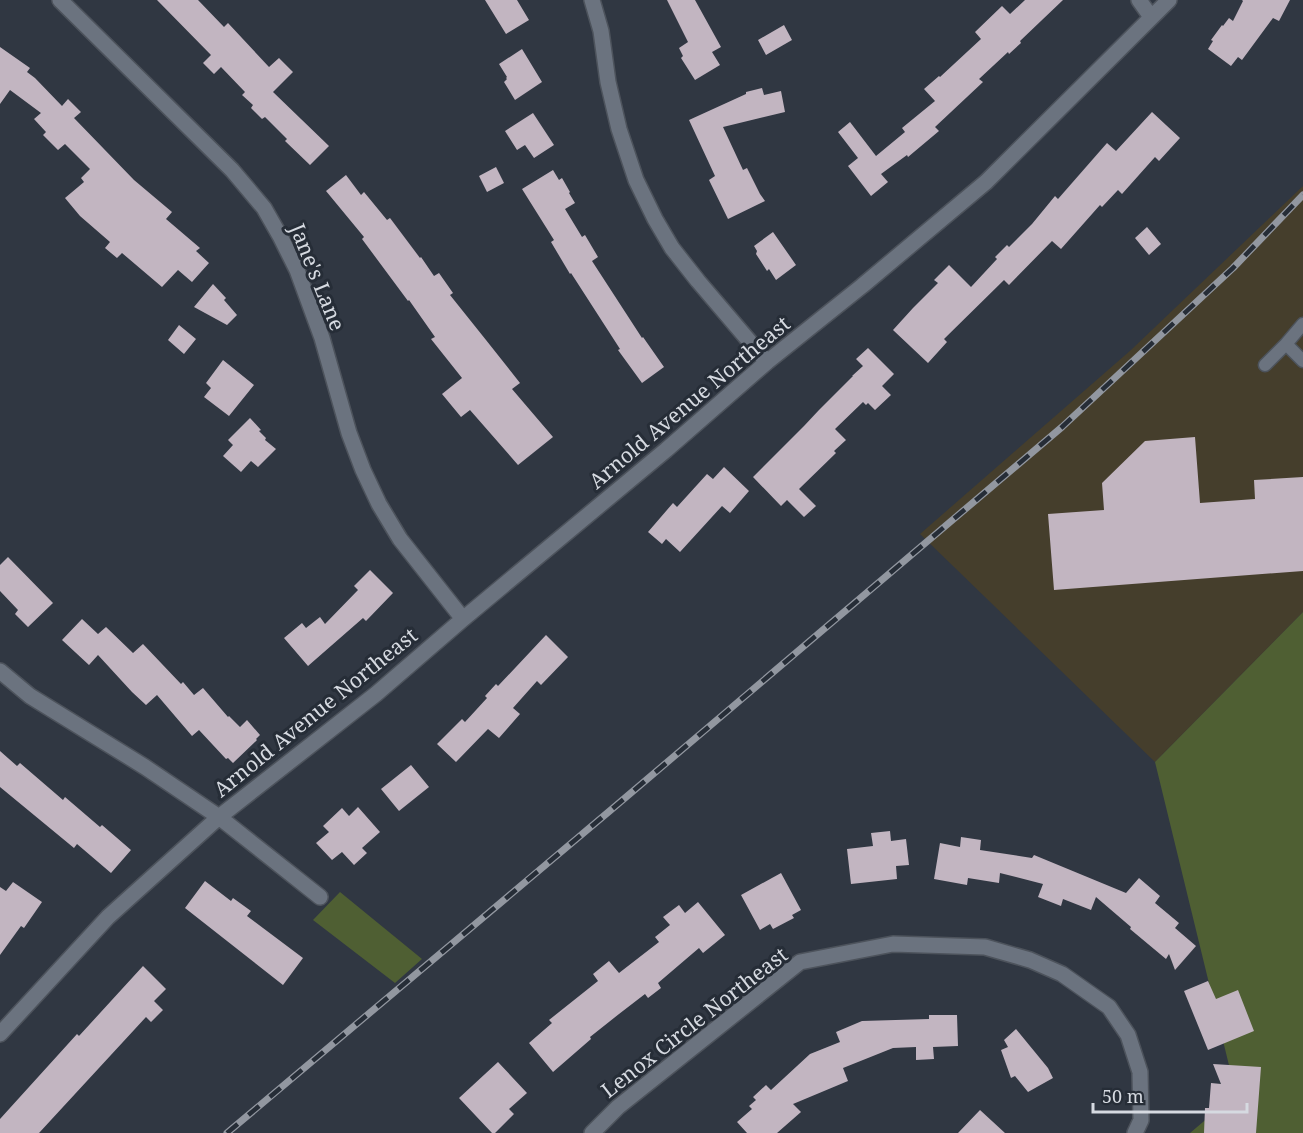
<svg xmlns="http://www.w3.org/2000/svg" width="1303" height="1133" viewBox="0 0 1303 1133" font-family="'Noto Serif',serif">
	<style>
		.industrial { fill: #453e2c }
		.green { fill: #4f5f33 }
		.building { fill: #c2b5c1 }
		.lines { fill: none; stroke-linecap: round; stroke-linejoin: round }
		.lane-casing { stroke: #4d535c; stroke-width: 15 }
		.street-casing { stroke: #4d535c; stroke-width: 18 }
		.lane { stroke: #6b737f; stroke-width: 12 }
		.street { stroke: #6b737f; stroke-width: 15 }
		.rail-casing { stroke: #9297a0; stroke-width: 7 }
		.rail { stroke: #262d37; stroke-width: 4.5; stroke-dasharray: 14; stroke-linecap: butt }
		.labels { text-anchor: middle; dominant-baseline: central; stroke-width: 6; stroke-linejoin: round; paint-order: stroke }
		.street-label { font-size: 21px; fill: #d6dae1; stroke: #262d37 }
	</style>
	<rect width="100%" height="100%" fill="#303742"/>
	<path class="industrial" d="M1303,186v426l-148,150 -235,-228 211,-184z"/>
	<path class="green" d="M1303,612v521h-113l46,-39 -81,-332z
		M340,892l82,67 -27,24 -82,-63z"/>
	<path class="building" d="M157,0h41l26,27 4,-4 41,44 10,-9 14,14 -20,20 56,54 -19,19 -25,-24 2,-2 -22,-22 -3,2 -11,-11 2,-3 -11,-10 3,-3 -24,-25 -7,7 -11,-11 8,-8z
		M485,0h32l12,20 -23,14z
		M667,0h28l26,47 -9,5 8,13 -25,15 -14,-22 2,-2 -4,-8 9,-6z
		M1025,0h38l-43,41 1,2 -12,11 -1,-2 -29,27 4,3 -48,45 4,4 -31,26 -1,-2 -26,19 7,8 -17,14 -23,-30 10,-8 -20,-26 12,-10 26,34 29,-24 -3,-4 33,-27 -11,-12 15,-13 1,1 41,-38 -6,-7 27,-26 8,8z
		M1242,0h48l-11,21 -6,-3 -31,42 -4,-3 -7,9 -23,-17 5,-8 -2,-1 11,-15 1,1 6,-8 4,3 10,-20z
		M784,25l8,15 -26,15 -8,-15z
		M0,47l30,21 -3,4 8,6 27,28 6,-7 13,13 -7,6 60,62 38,32 -6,7 34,29 -4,3 13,12 -17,19 -14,-12 -16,17 -40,-34 -5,5 -12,-10 5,-6 -30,-26 -15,-18 19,-16 -3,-4 9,-9 -25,-25 -7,6 -15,-15 3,-3 -12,-13 7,-6 -31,-23 -10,14z
		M522,49l20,33 -27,18 -11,-18 3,-3 -1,-1 1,-1 -8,-13z
		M762,88l2,7 17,-4 4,21 -62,15 20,43 4,-2 13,26 5,7 -37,18 -19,-39 6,-4 -26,-56 57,-26v-2z
		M1152,112l28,26 -21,23 -4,-4 -33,37 -4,-4 -16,17 -2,-2 -39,44 -9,-8 -43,44 -5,-5 -60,59 3,3 -19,21 -35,-33 20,-22 25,-25 -4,-3 15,-15 22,22 26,-28 -2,-2 12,-12 2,2 23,-23 23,-28 3,3 49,-56 9,8z
		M533,113l21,32 -20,13 -9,-13 -8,5 -12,-19z
		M496,167l8,16 -17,9 -8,-16z
		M553,170l6,10 3,-2 8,14 -1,1 6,10 -10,6 17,28 3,-2 13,22 -6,4 50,77 1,-1 21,30 -22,16 -24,-33 2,-1 -49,-76 -1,1 -19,-32 3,-2 -32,-51z
		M346,175l15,20 3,-3 23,28 3,-2 30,40 1,-1 13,19 5,-3 14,20 -3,2 36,45 34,43 -8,6 41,48 -35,28 -48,-55 -9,7 -19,-23 20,-16 -31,-39 4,-2 -26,-37 -1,1 -46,-62 2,-2 -38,-46z
		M1147,227l14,17 -12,11 -14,-17z
		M773,232l23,33 -20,15 -7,-11 -2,2 -11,-17 1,-3 -3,-5z
		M213,284l13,14 -2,2 13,15 -10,10 -33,-18z
		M179,325l17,14 -12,15 -16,-14z
		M868,348l26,26 -12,12 9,9 -16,15 -7,-7 -2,2 -3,-3 -28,27 11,11 -12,11 2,2 -37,36 17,17 -12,11 -17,-17 -6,6 -28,-29 51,-51 15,-16 34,-34h-1l11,-10 -7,-7z
		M223,360l31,25 -25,31 -25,-19 7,-9 -5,-5z
		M250,418l11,12 -2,1 7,7 -1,2 11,9 -18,18 -7,-6 -10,11 -18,-16 10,-11 -5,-5z
		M1195,437l5,66 55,-4 -1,-19 49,-3v94l-249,19 -6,-76 56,-4 -2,-27 43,-42z
		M724,467l25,24 -19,22 -8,-7 -42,46 -14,-13 -4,5 -14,-12 25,-29 4,4 30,-33 6,5z
		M8,557l45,46 -25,24 -13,-13 3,-4 -18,-19v-26z
		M370,570l23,23 -27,28 -3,-3 -55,48 -24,-28 18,-15 4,5 14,-11 5,7 33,-34 -4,-4z
		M82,619l16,15 8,-7 27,26 10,-9 38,40 2,-2 11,13 9,-7 25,29 1,-1 11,11 7,-7 13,15 -4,4 1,1 -24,23 -5,-5 -2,1 -27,-29 -7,6 -35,-41 -11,10 -14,-13 -34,-37 -9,10 -27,-25z
		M546,635l22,22 -27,28 -4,-4 -24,27 7,6 -21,24 -11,-9 -32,33 -19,-18 25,-25 3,3 22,-24 -2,-2 11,-12 2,2z
		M0,751l17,15 3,-3 43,37 2,-3 35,30 2,-2 29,25 -20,23 -34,-29 -3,4 -74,-61z
		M411,765l18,22 -30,24 -18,-22z
		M358,807l22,25 -18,16 5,5 -13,12 -12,-13 -10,8 -16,-17 13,-11 -6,-6 19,-18 7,8z
		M890,831l1,10 15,-2 3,26 -13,1 1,13 -46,5 -4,-35 26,-3 -2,-13z
		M961,837l20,3 -1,10 52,8 2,-3 92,38 13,-15 21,18 -5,7 24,20 -4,5 21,18 -21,24 -6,-16 -3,5 -36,-30 1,-2 -35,-30 -5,13 -28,-11 -2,7 -23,-9 5,-13 -43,-11 -1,10 -31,-5 -1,7 -33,-6 6,-36 20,4z
		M781,873l20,37 -9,5 2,3 -21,11 -3,-5 -10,6 -19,-35z
		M205,881l26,20 2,-3 18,13 -4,5 56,42 -20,27 -98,-77z
		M13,882l29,20 -18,26 -3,-2 -21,29v-68l6,4z
		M698,902l27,33 -22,18 -4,-5 -41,35 3,5 -13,10 -3,-4 -26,20 -29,23 1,2 -38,33 -24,-29 23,-20 -3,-3 49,-39 -5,-7 16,-13 10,12 40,-31 -4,-5 15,-12 -7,-8 16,-12 6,8z
		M143,966l23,23 -12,12 9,9 -12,12 -5,-5 -107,116h-39v-14l77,-85 2,2z
		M1208,981l8,18 22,-9 16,41 -46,19 -24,-59z
		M929,1015h28l1,31 -25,1 1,12 -18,1v-13l-23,1 -50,20 5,13 -55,23 8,8 -24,21h-30l-10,-11 15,-13 -3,-3 7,-6 -3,-3 13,-12 5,5 39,-36 30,-12 -4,-10 26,-11 67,-2z
		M1016,1029l32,39 5,10 -25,14 -13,-16 -4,2 -10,-28 7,-3 -4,-7z
		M498,1062l29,31 -18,16 5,5 -19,19h-3l-33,-35z
		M1213,1064l48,3 -5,66h-52l1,-25h4l2,-25 10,1z
		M980,1110l25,23h-47z"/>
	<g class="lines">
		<defs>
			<path id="lane" d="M1303,324l-17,20 17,17
				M1265,365l21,-21"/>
			<path id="street" d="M60,0l172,170 32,38 16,28 17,34 25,68 27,95 14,37 16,34 21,35 63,80
				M592,0l9,31 7,51 11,47 17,51 19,39 17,29 26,33 69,81
				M1139,0l12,17
				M0,671l30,25 115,71 74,50 101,80
				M0,1034l108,-117 111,-100 157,-123 87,-75 203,-169 101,-88 95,-76 124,-104 183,-182
				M592,1133l26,-26 182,-145 93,-18 92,3 45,13 32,14 47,33 19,28 12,37 1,48 -6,13"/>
		</defs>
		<use href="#lane" class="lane-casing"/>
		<use href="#street" class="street-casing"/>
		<use href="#lane" class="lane"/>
		<use href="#street" class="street"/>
		<defs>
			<path id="rail" d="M227,1133l385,-324 450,-382 171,-159 70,-73"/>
		</defs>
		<use href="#rail" class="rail-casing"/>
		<use href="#rail" class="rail"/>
	</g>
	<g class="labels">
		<g class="street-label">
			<text transform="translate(318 277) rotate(68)">Jane's Lane</text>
			<text transform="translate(689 402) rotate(-40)">Arnold Avenue Northeast</text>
			<text transform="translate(315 712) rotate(-39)">Arnold Avenue Northeast</text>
			<text transform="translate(694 1022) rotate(-38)">Lenox Circle Northeast</text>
		</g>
	</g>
	<path d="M1093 1103v9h154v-9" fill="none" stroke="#d6dae1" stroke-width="3"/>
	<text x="1102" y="1103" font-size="18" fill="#d6dae1" stroke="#262d37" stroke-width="4.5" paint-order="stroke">50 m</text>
</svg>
